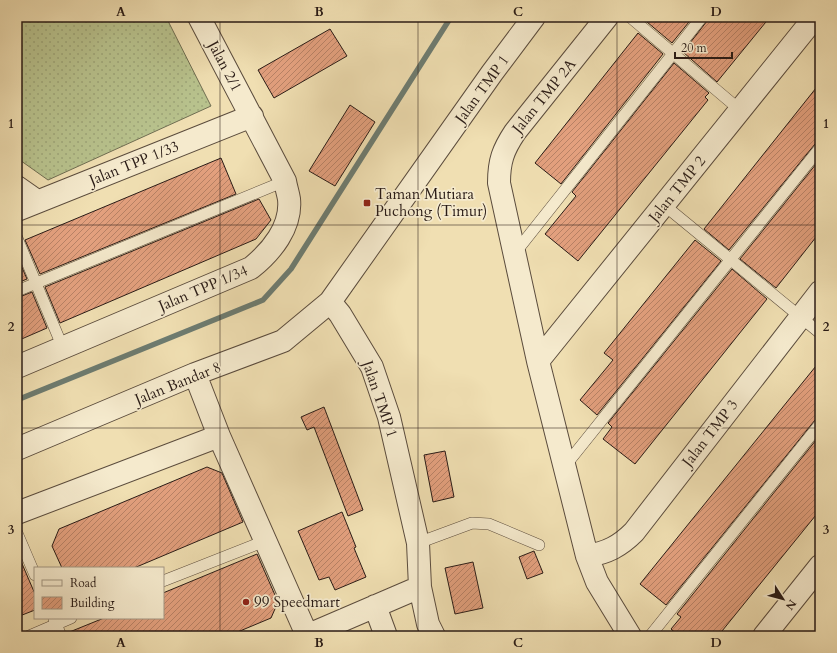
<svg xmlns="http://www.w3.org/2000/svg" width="837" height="653" viewBox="0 0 837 653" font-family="Cardo,serif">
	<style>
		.grass { fill: url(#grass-dots); stroke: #706e52 }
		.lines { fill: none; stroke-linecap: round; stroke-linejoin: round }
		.stream { stroke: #6d7c71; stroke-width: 5.5 }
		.building { fill: url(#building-hatch); stroke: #291b16 }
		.service-casing { stroke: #5b4c3d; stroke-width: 12 }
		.minor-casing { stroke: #5b4c3d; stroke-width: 24 }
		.service { stroke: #f5eacd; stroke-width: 11 }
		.minor { stroke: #f5eacd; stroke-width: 22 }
		.grid { fill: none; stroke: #291b16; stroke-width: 1; stroke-opacity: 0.55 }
		.poi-dot { fill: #8f2418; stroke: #f5eacd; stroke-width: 1.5 }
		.labels { text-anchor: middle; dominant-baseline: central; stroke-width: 3.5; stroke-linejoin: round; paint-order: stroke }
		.street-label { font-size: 15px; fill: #291b16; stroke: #f5eacd }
		.poi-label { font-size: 15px; fill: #291b16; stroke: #f5eacd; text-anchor: start }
		.neatline { fill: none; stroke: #291b16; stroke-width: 1.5 }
		.grid-label { font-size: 13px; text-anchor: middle; font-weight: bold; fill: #291b16 }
	</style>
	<defs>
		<pattern id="grass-dots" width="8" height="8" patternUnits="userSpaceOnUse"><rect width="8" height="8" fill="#b8c28d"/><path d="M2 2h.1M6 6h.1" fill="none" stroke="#9ea679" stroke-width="1.8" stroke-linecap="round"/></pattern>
		<pattern id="building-hatch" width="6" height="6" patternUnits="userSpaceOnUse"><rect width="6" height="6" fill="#e3a07e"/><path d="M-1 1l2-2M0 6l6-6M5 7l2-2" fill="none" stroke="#b88266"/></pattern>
	</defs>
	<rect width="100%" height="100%" fill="#f0dfb2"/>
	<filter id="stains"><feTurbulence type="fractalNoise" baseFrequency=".005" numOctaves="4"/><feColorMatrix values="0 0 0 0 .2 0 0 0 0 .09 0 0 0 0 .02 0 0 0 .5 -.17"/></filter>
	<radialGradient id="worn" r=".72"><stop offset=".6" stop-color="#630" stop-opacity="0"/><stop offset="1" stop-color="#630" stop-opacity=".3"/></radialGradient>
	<path class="grass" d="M17,17h149l45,89 -163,74 -31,-22z"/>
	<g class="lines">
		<path class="stream" d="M17,400l246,-100 28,-31 160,-252"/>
	</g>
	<path class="building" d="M652,17h41l-21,26 -25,-21z
		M709,17h61l-53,65 -34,-30 24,-31z
		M330,29l17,27 -73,42 -16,-28z
		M638,33l25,21 -102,130 -26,-21z
		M674,63l35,30 -4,4 3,3 -130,161 -33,-27 31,-38 -4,-4z
		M820,83v58l-5,3 -86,106 -25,-21z
		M350,105l25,17 -40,64 -26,-15z
		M221,158l15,36 -196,80 -15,-34z
		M820,159v73l-44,56 -36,-29z
		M259,199l12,21 -15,19 -196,84 -15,-36z
		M695,240l26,21 -124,154 -17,-15 33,-40 -9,-7z
		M17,256l10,23 -10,4z
		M732,269l35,30 -132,165 -32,-25 9,-12 -4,-4z
		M32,292l15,36 -30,13v-43z
		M820,361v56l-5,3 -149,185 -26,-21z
		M324,407l39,103 -15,6 -34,-89 -7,3 -6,-13z
		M820,435v75l-102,126h-39l-8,-7 10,-12 -4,-3z
		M445,451l9,46 -21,5 -9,-47z
		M207,467l15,6 21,49 -109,46h-72l-10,-22 7,-17z
		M342,512l14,35 -2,1 12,29 -31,13 -6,-13 -10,3 -21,-49z
		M534,551l9,22 -16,6 -8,-22z
		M17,552l18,42v16l-18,7z
		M257,554l21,48 -7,16 -43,18h-160l-1,-3 37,-15h59v-25z
		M473,562l10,46 -28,6 -10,-46z"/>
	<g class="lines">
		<defs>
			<path id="service" d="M630,17l110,93
				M664,205l156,128
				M17,238l46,110
				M515,253l187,-236
				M17,291l268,-110
				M565,466l255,-318
				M17,533l18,42
				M418,543l54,-20 17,1 50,21
				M163,581l102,-40
				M54,619l7,17
				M29,636l42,-18
				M650,636l170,-212"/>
			<path id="minor" d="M607,17l-92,115c-12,18 -16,29 -16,51l39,178 49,195 10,26 33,54
				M17,187l20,14
				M17,210l235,-94
				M330,302l10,12 32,53 17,50 29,126 2,44 8,37 6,12
				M538,361l277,-344
				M17,367l234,-99c20,-16 41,-41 38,-69 -1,-6 -3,-12 -4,-18l-86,-164
				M195,374l24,62 88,199
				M17,449l178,-75 88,-33 47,-39 162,-229 42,-56
				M17,513l202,-77
				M587,556c20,-3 33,-10 47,-24l186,-240
				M375,606l11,30
				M306,636l114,-49
				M764,636l56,-70"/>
		</defs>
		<use href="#service" class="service-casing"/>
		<use href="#minor" class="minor-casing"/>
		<use href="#service" class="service"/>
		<use href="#minor" class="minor"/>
	</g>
	<path class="grid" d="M220,17v619M418,17v619M617,17v619M17,225h803M17,428h803"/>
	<g class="poi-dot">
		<rect x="363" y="199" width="8" height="8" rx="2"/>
		<circle cx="246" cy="602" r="4"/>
	</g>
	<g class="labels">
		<g class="street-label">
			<text transform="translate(225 66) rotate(62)">Jalan 2/1</text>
			<text transform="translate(482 89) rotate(-54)">Jalan TMP 1</text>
			<text transform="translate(544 96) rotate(-51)">Jalan TMP 2A</text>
			<text transform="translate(134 163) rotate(-22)">Jalan TPP 1/33</text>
			<text transform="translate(677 189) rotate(-51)">Jalan TMP 2</text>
			<text transform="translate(203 288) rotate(-23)">Jalan TPP 1/34</text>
			<text transform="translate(178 383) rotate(-22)">Jalan Bandar 8</text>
			<text transform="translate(380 399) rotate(71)">Jalan TMP 1</text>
			<text transform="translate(710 433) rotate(-52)">Jalan TMP 3</text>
		</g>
		<g class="poi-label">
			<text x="375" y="194">Taman Mutiara<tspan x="375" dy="17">Puchong (Timur)</tspan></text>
			<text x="254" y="602">99 Speedmart</text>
		</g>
	</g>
	<rect width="837" height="653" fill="none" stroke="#f0dfb2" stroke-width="44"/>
	<rect x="34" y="567" width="130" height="52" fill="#f5eacd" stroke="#a39784"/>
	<rect x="42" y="580" width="20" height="6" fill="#f5eacd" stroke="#a39784"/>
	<text x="70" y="587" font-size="12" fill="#291b16">Road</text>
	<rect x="42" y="597" width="20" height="12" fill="url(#building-hatch)" stroke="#a39784"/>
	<text x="70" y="607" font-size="12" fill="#291b16">Building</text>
	<g transform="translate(783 599) rotate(126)" stroke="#f5eacd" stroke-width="3" paint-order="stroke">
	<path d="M0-3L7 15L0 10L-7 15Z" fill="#291b16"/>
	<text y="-6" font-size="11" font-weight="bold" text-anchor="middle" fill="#291b16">N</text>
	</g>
	<path d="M675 52v6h57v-6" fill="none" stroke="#291b16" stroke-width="2"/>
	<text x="681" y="52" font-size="12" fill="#291b16" stroke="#f5eacd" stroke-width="3" paint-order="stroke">20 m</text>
	<rect x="22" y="22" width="793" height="609" class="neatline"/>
	<g class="grid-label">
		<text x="121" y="16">A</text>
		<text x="319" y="16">B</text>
		<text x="518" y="16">C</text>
		<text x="716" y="16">D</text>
		<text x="11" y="128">1</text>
		<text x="826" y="128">1</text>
		<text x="11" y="331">2</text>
		<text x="826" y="331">2</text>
		<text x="11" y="534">3</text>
		<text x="826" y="534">3</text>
		<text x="121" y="647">A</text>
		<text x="319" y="647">B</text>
		<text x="518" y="647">C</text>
		<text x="716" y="647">D</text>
	</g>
	<rect width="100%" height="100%" filter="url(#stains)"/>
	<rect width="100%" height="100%" fill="url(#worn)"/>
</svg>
